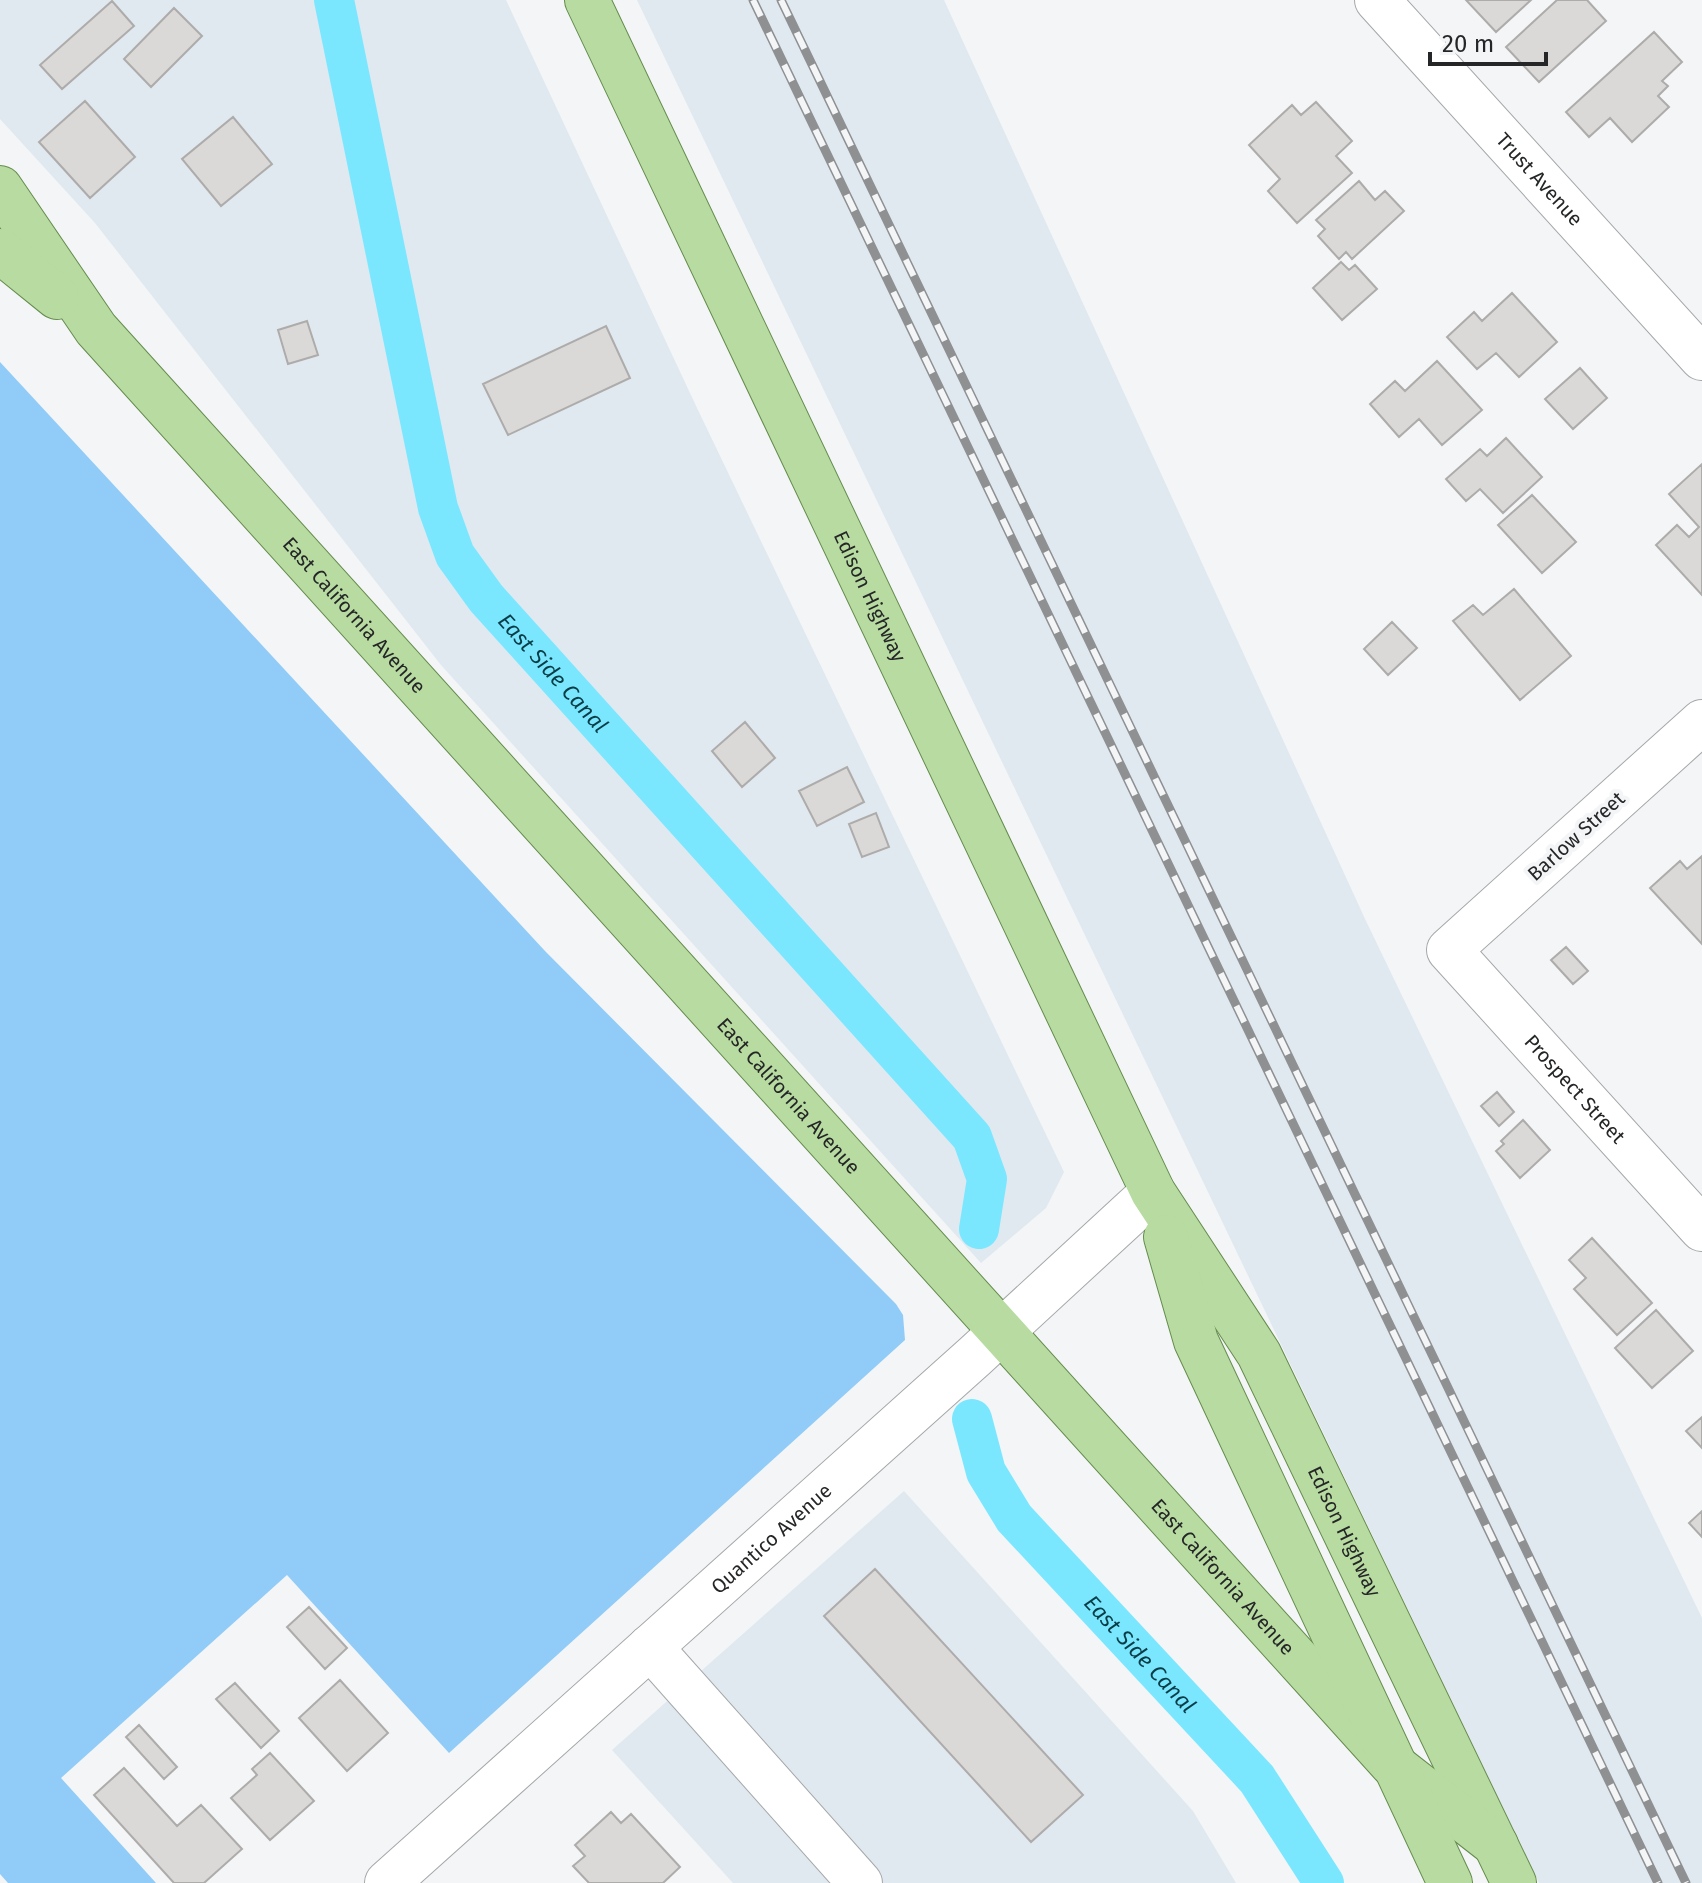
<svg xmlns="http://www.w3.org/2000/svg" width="1702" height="1883" viewBox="0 0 1702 1883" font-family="'Fira Sans',sans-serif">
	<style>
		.built { fill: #e0e9f0 }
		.green { fill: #90ccf7 }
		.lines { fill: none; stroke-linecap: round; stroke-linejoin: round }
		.canal { stroke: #7be7ff; stroke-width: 40 }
		.building { fill: #dbd9d7; stroke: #adacaa; stroke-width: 2 }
		.minor-casing { stroke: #a5a8a9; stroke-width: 46 }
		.major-casing { stroke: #658c4d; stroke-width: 46 }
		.minor { stroke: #fff; stroke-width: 44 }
		.major { stroke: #b7dba0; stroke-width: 44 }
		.rail-casing { stroke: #8f9092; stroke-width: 9 }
		.rail { stroke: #f3f5f7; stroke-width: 6; stroke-dasharray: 18; stroke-linecap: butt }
		.labels { text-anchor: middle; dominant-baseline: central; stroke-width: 8; stroke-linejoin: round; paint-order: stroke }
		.street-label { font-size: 20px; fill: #252627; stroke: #f3f5f7 }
		.water-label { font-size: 22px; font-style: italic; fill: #083d47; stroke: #f3f5f7 }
	</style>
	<rect width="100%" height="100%" fill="#f3f5f7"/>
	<path class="built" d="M0,0h506l191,408 367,764 -18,36 -65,55 -540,-598 -346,-442 -95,-104z
		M637,0h307l422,921 336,697v265h-163z
		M904,1491l289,320 43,72h-503l-121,-133z"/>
	<path class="green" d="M0,362l545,589 351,353 7,11 2,25 -456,413 -162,-178 -226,203 95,105h-148l-8,-9z"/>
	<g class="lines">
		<g class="canal">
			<path id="s1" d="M334,0l104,508 17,47 31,43 486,539 15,42 -8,50"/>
			<path id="s2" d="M972,1419l14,53 28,46 243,261 67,104"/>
		</g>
	</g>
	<path class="building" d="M1466,0h65l-35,32z
		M1557,0h30l19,21 -67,61 -33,-35z
		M112,1l22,25 -72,63 -22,-24z
		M174,8l28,28 -51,51 -27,-28z
		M1654,32l28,30 -20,19 6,5 -10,10 11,11 -37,35 -22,-24 -21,19 -23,-25z
		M85,101l50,56 -45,41 -51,-56z
		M1316,102l36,39 -16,15 16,17 -55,50 -29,-32 12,-12 -31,-34 43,-40 9,10z
		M233,117l39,47 -51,42 -39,-47z
		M1359,181l16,19 10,-9 19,20 -52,48 -6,-7 -7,7 -21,-23 7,-7 -9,-9z
		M1341,262l8,8 6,-5 22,24 -35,31 -29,-32z
		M1512,293l45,49 -38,35 -23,-24 -19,16 -30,-32 27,-25 8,9z
		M307,321l11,34 -30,9 -10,-34z
		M606,326l24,52 -122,57 -25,-51z
		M1437,361l45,49 -40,35 -23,-26 -20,18 -29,-33 25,-23 10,10z
		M1580,368l27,30 -34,31 -28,-30z
		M1506,438l36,39 -39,36 -23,-24 -14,12 -20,-22 34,-30 7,7z
		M1702,464v131l-46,-50 21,-20 12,12 10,-10 -30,-33z
		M1532,495l44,47 -34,31 -44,-48z
		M1514,589l57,67 -51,44 -67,-79 20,-16 10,10z
		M1392,622l25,26 -29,27 -24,-26z
		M745,722l30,36 -33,29 -30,-36z
		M847,767l17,35 -47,24 -18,-35z
		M876,813l13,34 -27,10 -13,-33z
		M1702,856v88l-52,-56 30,-27 7,8z
		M1566,947l22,24 -15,13 -22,-24z
		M1497,1092l17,20 -15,14 -18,-20z
		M1523,1120l27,30 -30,28 -24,-27 8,-7 -3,-3z
		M1592,1238l60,65 -35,32 -43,-46 12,-11 -17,-18z
		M1656,1310l37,41 -41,37 -37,-40z
		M1702,1417v31l-16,-17z
		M1702,1511v26l-13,-14z
		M875,1569l208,226 -52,47 -207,-226z
		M309,1607l38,41 -22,21 -38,-42z
		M340,1680l48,53 -41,38 -48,-53z
		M235,1683l44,48 -18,17 -45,-49z
		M139,1725l38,42 -13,12 -38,-42z
		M270,1753l44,48 -44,39 -39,-42 26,-23 -5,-6z
		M124,1768l53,58 24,-21 41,44 -38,34h-30l-80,-88z
		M611,1812l10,11 10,-9 49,53 -17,16h-74l-16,-17 12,-10 -10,-11z"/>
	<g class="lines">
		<defs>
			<g id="minor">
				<path id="s3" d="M1377,0l325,358"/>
				<path id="s4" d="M1702,722l-253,228 253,279"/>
				<path d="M650,1647l210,236"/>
				<path id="s5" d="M387,1883l588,-527 178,-164"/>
			</g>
			<g id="major">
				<path id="s6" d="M587,0l566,1192 106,162 255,529"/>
				<path id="s7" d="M0,188l96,141 1296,1435 104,81"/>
				<path d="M0,251l57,46"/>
				<path d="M1166,1237l30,104 254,542"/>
			</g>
		</defs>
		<use href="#minor" class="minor-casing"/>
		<use href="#major" class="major-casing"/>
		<use href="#minor" class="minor"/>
		<use href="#major" class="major"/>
		<defs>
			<path id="rail" d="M753,0l905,1883
				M781,0l905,1883"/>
		</defs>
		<use href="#rail" class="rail-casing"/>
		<use href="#rail" class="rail"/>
	</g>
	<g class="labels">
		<g class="street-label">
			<text stroke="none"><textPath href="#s3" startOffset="242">Trust Avenue</textPath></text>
			<text stroke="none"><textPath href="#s6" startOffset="660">Edison Highway</textPath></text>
			<text stroke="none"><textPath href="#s7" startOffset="556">East California Avenue</textPath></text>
			<text transform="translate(1576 836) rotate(-42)">Barlow Street</text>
			<text stroke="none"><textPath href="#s4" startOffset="528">Prospect Street</textPath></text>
			<text stroke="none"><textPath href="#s7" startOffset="1204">East California Avenue</textPath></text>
			<text stroke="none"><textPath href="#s6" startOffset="1710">Edison Highway</textPath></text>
			<text stroke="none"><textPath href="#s5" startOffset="516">Quantico Avenue</textPath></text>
			<text stroke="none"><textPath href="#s7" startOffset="1852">East California Avenue</textPath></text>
		</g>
		<g class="water-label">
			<text stroke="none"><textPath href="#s1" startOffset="722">East Side Canal</textPath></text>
			<text stroke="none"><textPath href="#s2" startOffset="294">East Side Canal</textPath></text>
		</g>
	</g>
	<path d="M1430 52v12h116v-12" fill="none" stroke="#252627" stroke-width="4"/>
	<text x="1442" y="52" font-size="24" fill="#252627" stroke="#f3f5f7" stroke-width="6" paint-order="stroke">20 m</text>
</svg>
